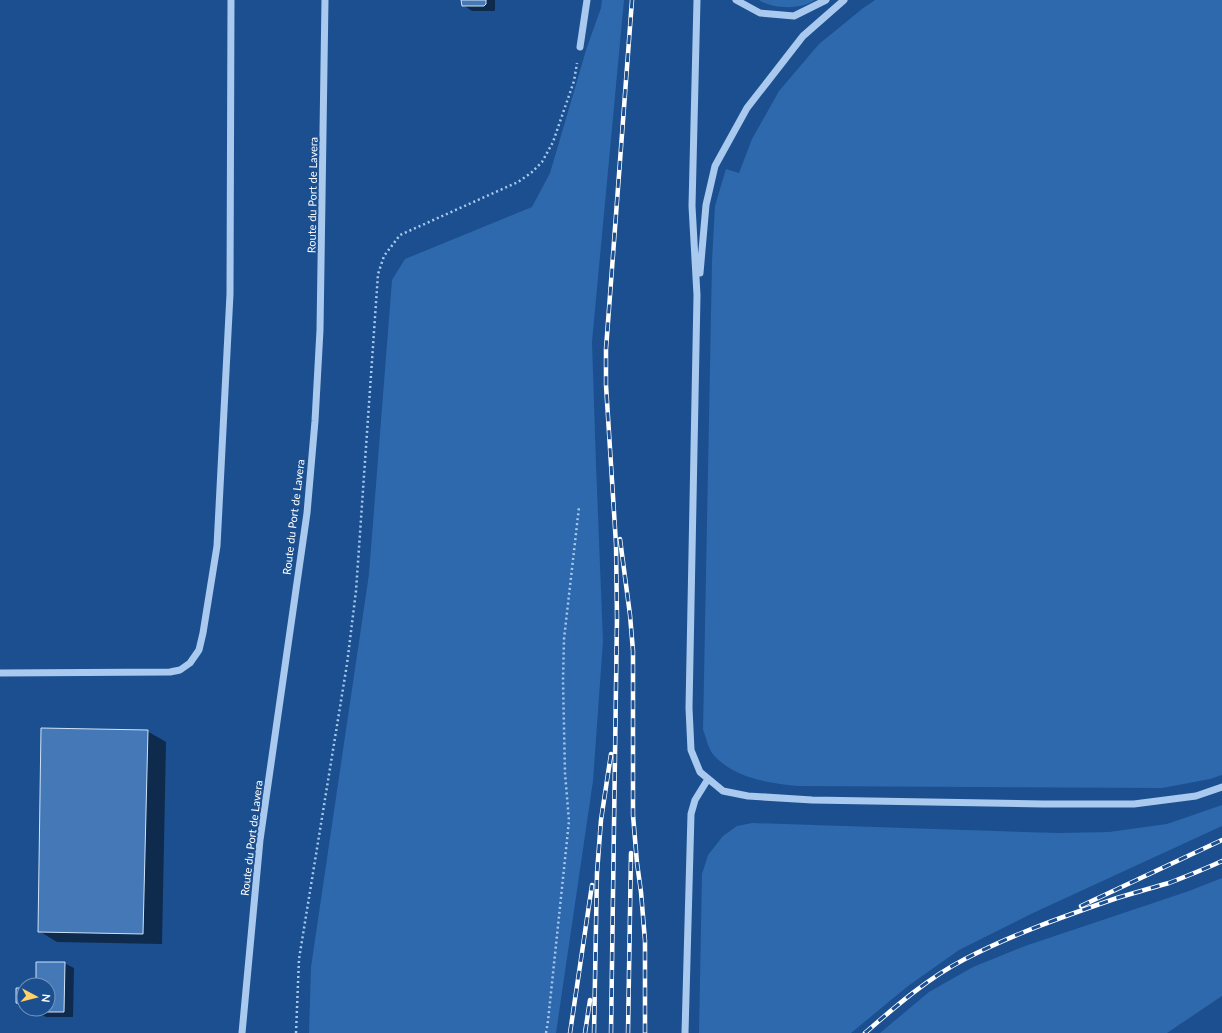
<svg xmlns="http://www.w3.org/2000/svg" width="1222" height="1033" viewBox="0 0 1222 1033" font-family="Lato,sans-serif">
	<style>
		.green { fill: #2e69ad }
		.shadow { fill: #0007 }
		.building { fill: #4478b7; stroke: #cfe3fa }
		.lines { fill: none; stroke-linecap: round; stroke-linejoin: round }
		.path { stroke: #a9c9ee; stroke-width: 2.5; stroke-dasharray: 2 3; stroke-linecap: butt }
		.minor { stroke: #a9c9ee; stroke-width: 7 }
		.rail-casing { stroke: #fff; stroke-width: 4.5 }
		.rail { stroke: #1b4f8f; stroke-width: 3; stroke-dasharray: 9; stroke-linecap: butt }
		.labels { text-anchor: middle; dominant-baseline: central; stroke-width: 4; stroke-linejoin: round; paint-order: stroke }
		.street-label { font-size: 11px; fill: #fff; stroke: #1b4f8f }
	</style>
	<rect width="100%" height="100%" fill="#1b4f8f"/>
	<path class="green" d="M602,0h22l-32,342 4,122 7,177 -10,140 -37,252h-247l2,-66 58,-393 23,-294 13,-21 127,-52 18,-34 37,-126 14,-39z
		M759,0h56c-15,10 -42,9 -56,0z
		M875,0h347v775l-12,4 -48,9 -364,-2c-30,-3 -66,-8 -86,-33 -4,-6 -6,-16 -9,-23l9,-469 3,-55 11,-37 13,4 13,-34 27,-48 40,-47 43,-35z
		M1222,805v21l-189,87 -74,37 -51,36 -57,47h-152l3,-159 6,-19 15,-19 14,-10 15,-3 306,10 51,-1 58,-8z
		M1222,878v118l-55,37h-287l49,-41 44,-25 52,-21 164,-55z"/>
	<path class="shadow" d="M462,0h33v10l-1,1h-22l-9,-6z
		M147,731l19,11 -4,202 -105,-2 -18,-11z
		M64,963l10,5 -1,49h-27l-10,-6v-2h12v-24h-11z"/>
	<path class="building" d="M461,0h25v4l-2,2h-22z
		M41,728l107,2 -5,204 -105,-2z
		M36,962h29l-1,50h-29v-3h13v-24h-12z
		M16,988h8v16l-8,-1z"/>
	<g class="lines">
		<path class="path" d="M296,1033l3,-74 48,-295 9,-73 22,-317 6,-18 16,-21 118,-53 13,-9 11,-11 11,-20 21,-61 3,-18
			M546,1033l2,-12 21,-200 -4,-48 -2,-92 1,-42 15,-132"/>
		<path class="minor" d="M697,0l-5,206 5,89 -8,413 2,42 9,22 23,19 25,5 64,4 231,4h91l62,-8 26,-9
			M736,0l24,13 34,3 32,-16
			M580,47l7,-47
			M700,273l6,-68 9,-39 32,-58 56,-72 41,-36
			M0,673l170,-1 10,-2 10,-7 9,-13 4,-17 14,-87 13,-252 1,-294
			M242,1033l18,-193 47,-327 8,-92 5,-91 5,-330
			M685,1033l6,-219 4,-14 13,-21"/>
		<defs>
			<path id="rail" d="M620,539l10,76 3,36v164l4,48 4,29 4,49v92
				M1081,906l141,-66
				M570,1033l22,-148
				M585,1033l5,-33
				M594,1033l3,-160 4,-53 10,-66
				M611,1033l6,-415 -1,-74 -10,-159v-36l26,-349
				M628,1033l3,-180
				M865,1033c31,-27 63,-55 100,-74 48,-25 100,-43 152,-61 17,-5 34,-10 52,-15 18,-7 36,-14 53,-22"/>
		</defs>
		<use href="#rail" class="rail-casing"/>
		<use href="#rail" class="rail"/>
	</g>
	<g class="labels">
		<g class="street-label">
			<text transform="translate(312 195) rotate(-89)">Route du Port de Lavera</text>
			<text transform="translate(293 517) rotate(-83)">Route du Port de Lavera</text>
			<text transform="translate(251 838) rotate(-83)">Route du Port de Lavera</text>
		</g>
	</g>
	<g transform="translate(36 997) rotate(97)"><circle r="19" fill="#1b4f8f" stroke="#7695bc"/>
	<path d="M0-3L7 15L0 10L-7 15Z" fill="#ffd166"/>
	<text y="-6" font-size="11" font-weight="bold" text-anchor="middle" fill="#ffffff">N</text>
	</g>
</svg>
